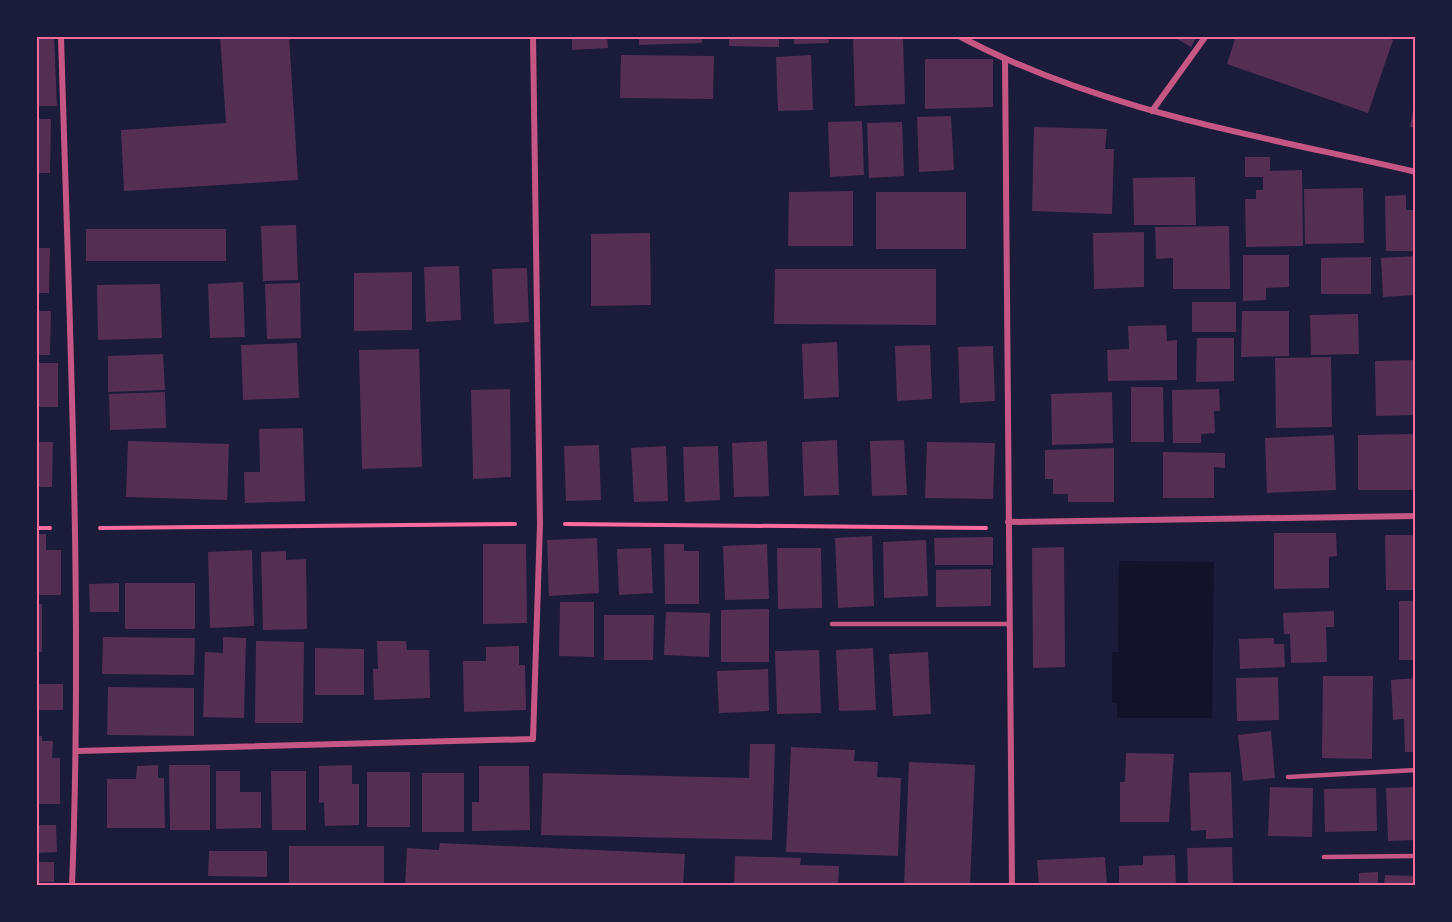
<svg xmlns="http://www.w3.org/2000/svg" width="1452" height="922" viewBox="0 0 1452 922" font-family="'Noto Sans',sans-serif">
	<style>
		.water { fill: #12122b }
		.building { fill: #542f53 }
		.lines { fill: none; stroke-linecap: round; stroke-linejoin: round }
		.path { stroke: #ff6b9d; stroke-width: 4 }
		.service { stroke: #c65784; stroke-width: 4.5 }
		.minor { stroke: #c65784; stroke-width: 6 }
		.neatline { fill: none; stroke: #ff6b9d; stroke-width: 2 }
	</style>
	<rect width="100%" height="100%" fill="#1b1b3a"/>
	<path class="water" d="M1119,561l95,1 -2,156h-95v-15h-5v-51h6z"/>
	<path class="building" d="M36,36h18l3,70h-21z
		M220,36h69l9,144 -174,11 -3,-61 105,-7z
		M572,36h35l1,12 -36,2z
		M639,36h63v7l-63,2z
		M729,36h50v11l-50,-1z
		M794,36h34l1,7 -35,1z
		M853,36h50l2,68 -50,2z
		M1172,36h25l-6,11z
		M1236,36h147l10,4 -25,73 -141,-49z
		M621,55l93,1 -1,43 -93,-1z
		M811,55l2,55 -35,1 -2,-54z
		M925,59h68v48l-68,2z
		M1415,100h1v28l-6,-1z
		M951,116l3,54 -35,2 -2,-55z
		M36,119h15l-1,54h-14z
		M862,121l2,54 -34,2 -2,-55z
		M902,122l2,54 -35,2 -2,-55z
		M1034,127l73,2 -2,20h9l-2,65 -80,-3z
		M1245,157h25v14l32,-1 1,76 -57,1 -1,-48h11v-9h7v-13h-18z
		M1195,177l1,48h-62l-1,-47z
		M1363,188l1,55 -59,1 -1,-55z
		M853,191v55h-65l1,-54z
		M876,192h90v57h-90z
		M1406,195v15h10v41h-30l-1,-55z
		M296,225l2,55 -35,1 -2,-55z
		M1229,226l1,63h-57v-31l-17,1 -1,-32z
		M86,229h140v32h-140z
		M1144,232v55l-50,2 -1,-56z
		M650,233l1,72 -60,1v-72z
		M36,248h14l-1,45h-13z
		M1243,255h46v32l-23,1v12l-23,1z
		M1416,256v39l-33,2 -2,-39z
		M1371,257v37h-50v-36z
		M459,266l2,54 -35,2 -2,-55z
		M527,268l2,54 -35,2 -2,-55z
		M775,269h161v56l-162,-1z
		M412,272v58l-58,1v-58z
		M243,282l2,55 -35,1 -2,-54z
		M300,283l1,55 -34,1 -2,-55z
		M160,284l2,54 -64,2 -1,-55z
		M1192,302h44v30h-44z
		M36,311h15l-1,44h-14z
		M1242,311h47v45l-48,1z
		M1358,314l1,40 -48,1 -1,-40z
		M1166,325l1,16 10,-1v40l-69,1 -1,-31 22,-1 -1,-23z
		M1197,338h37v43l-38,1z
		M837,342l2,55 -35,2 -2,-55z
		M297,343l2,55 -56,2 -2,-55z
		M930,345l2,54 -35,2 -2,-55z
		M993,346l2,55 -35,2 -2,-56z
		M419,349l3,118 -60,2 -3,-119z
		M163,354l2,36 -57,2v-36z
		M1331,357l1,70 -56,1 -1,-70z
		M1416,360v55l-40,1 -1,-55z
		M36,363h22v44h-22z
		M1131,387h32l1,55h-33z
		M510,389l1,88 -38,2 -2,-89z
		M1219,389l1,22h-6l1,22 -14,1v9h-28l-1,-53z
		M165,392l1,36 -56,2 -1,-36z
		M1112,392l1,51 -61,2 -1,-51z
		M303,428l2,73 -60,2 -1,-31h16l-1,-43z
		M1416,434v56h-58v-55z
		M1334,435l2,55 -69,3 -2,-55z
		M837,440l2,55 -35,1 -2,-54z
		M904,440l3,55 -35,1 -2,-55z
		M128,441l101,3 -2,56 -101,-3z
		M767,441l2,55 -35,1 -2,-54z
		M36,442h17l-1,45h-16z
		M927,442l68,1 -2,56 -68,-1z
		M599,445l2,55 -35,1 -2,-55z
		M666,446l2,55 -34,1 -3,-54z
		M718,446l2,54 -35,2 -2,-55z
		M1114,448v54h-46v-8h-15v-15h-8v-29z
		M1163,452l62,1v15l-11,-1v31h-51z
		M1274,533h62l1,23 -8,1v31l-55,1z
		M36,534h10v16h15v45h-25z
		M1385,535h31v55h-30z
		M872,536l2,70 -36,2 -3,-70z
		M993,537v28h-58l-1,-27z
		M597,538l2,55 -50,3 -2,-56z
		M926,540l2,56 -44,2 -1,-56z
		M483,544h43l1,79 -44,1z
		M664,544h20v7h15v53h-34z
		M767,544l2,55 -44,1 -2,-54z
		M1064,547l1,120 -32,1 -1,-120z
		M651,548l2,45 -34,2 -2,-46z
		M777,548h44l1,60 -44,1z
		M252,550l2,76 -44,2 -2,-76z
		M286,551v9l20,-1 1,70 -44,1 -2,-78z
		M991,569v37l-55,1v-37z
		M119,583v29h-29l-1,-28z
		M125,583h70v46h-70z
		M1399,601h17v59h-17z
		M560,602h34v55l-35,-1z
		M36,604h6v48h-6z
		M769,609v53h-48v-52z
		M1334,611v16h-8l1,35 -36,1 -1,-29h-6l-1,-21z
		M666,612l44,1 -1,44 -45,-2z
		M604,615h50l-1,45h-49z
		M103,637l92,1 -1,37 -92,-1z
		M223,637l23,1 -2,80 -41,-1 2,-65 18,1z
		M1274,638v6h10l1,23 -45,2 -1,-30z
		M256,641l48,1 -1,81h-48z
		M377,641h29l1,9h22l1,48 -56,2 -1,-31h5z
		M519,646v19h6l1,45 -62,2 -1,-51h23v-14z
		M315,648l49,1v46h-49z
		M873,648l3,62 -37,1 -3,-61z
		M819,650l2,63 -44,1 -2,-63z
		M928,652l3,62 -38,2 -4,-62z
		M768,669l1,42 -50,2 -2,-42z
		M1323,676h50l-1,83 -50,-1z
		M1278,677l1,43 -42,1 -1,-43z
		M1416,678v74h-11l-1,-33 -11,1 -2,-40z
		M36,684h27v26h-27z
		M108,687l86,1v48l-87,-1z
		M1271,731l4,47 -32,3 -5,-46z
		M36,736h6v5h11l-1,17h8v46h-24z
		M750,744h25l-3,96 -231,-5 2,-62 206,5z
		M791,747l64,3 -1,11 24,1 -1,15 24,1 -3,78 -112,-4z
		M1126,753l48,1 -5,68h-49v-40h5z
		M909,762l66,3 -5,121h-66z
		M158,765v13h6l1,50h-58v-49h29l1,-13z
		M169,765h41v65h-40z
		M352,765v19h7v41l-34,1 -1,-24 -5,1v-37z
		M479,766h50l1,64 -58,1v-29h7z
		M216,771h24v21h21v36l-45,1z
		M271,771h35v59h-34z
		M367,772h43v55h-43z
		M1231,772l2,66 -27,1v-9l-15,1 -2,-58z
		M422,773h42v59h-42z
		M1270,787l43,1 -1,49 -44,-1z
		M1416,787v53l-28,1 -2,-53z
		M1376,788l1,43 -52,1 -1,-43z
		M36,825h20l1,27 -21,1z
		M440,843l245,11 -2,32h-278l2,-38 32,2z
		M289,846h95v39h-95z
		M1232,847l1,39h-45l-1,-38z
		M209,851h58v26l-59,-1z
		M1175,855l1,31h-57v-20l24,-1v-9z
		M735,856l66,2 -1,7 39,1 -1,20h-104z
		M1105,857l2,29h-68l-2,-26z
		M36,862h18v20h-18z
		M1378,872v14h-19v-13z
		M1385,875l31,1v10h-32z"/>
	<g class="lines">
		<path class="path" d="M565,524l421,4
			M36,528h14
			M100,528l415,-4"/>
		<path class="service" d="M832,624h176
			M1288,777l128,-7
			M1324,857l92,-1"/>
		<path class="minor" d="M61,36c8,283 22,567 11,850
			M959,36c140,75 303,100 457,136
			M1005,60l7,826
			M1152,111l54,-75
			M1008,522l408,-6
			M77,751l456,-12 7,-215 -7,-488"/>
	</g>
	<rect width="1452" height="922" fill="none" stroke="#1b1b3a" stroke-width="75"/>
	<rect x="38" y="38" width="1376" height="846" class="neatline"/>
</svg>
